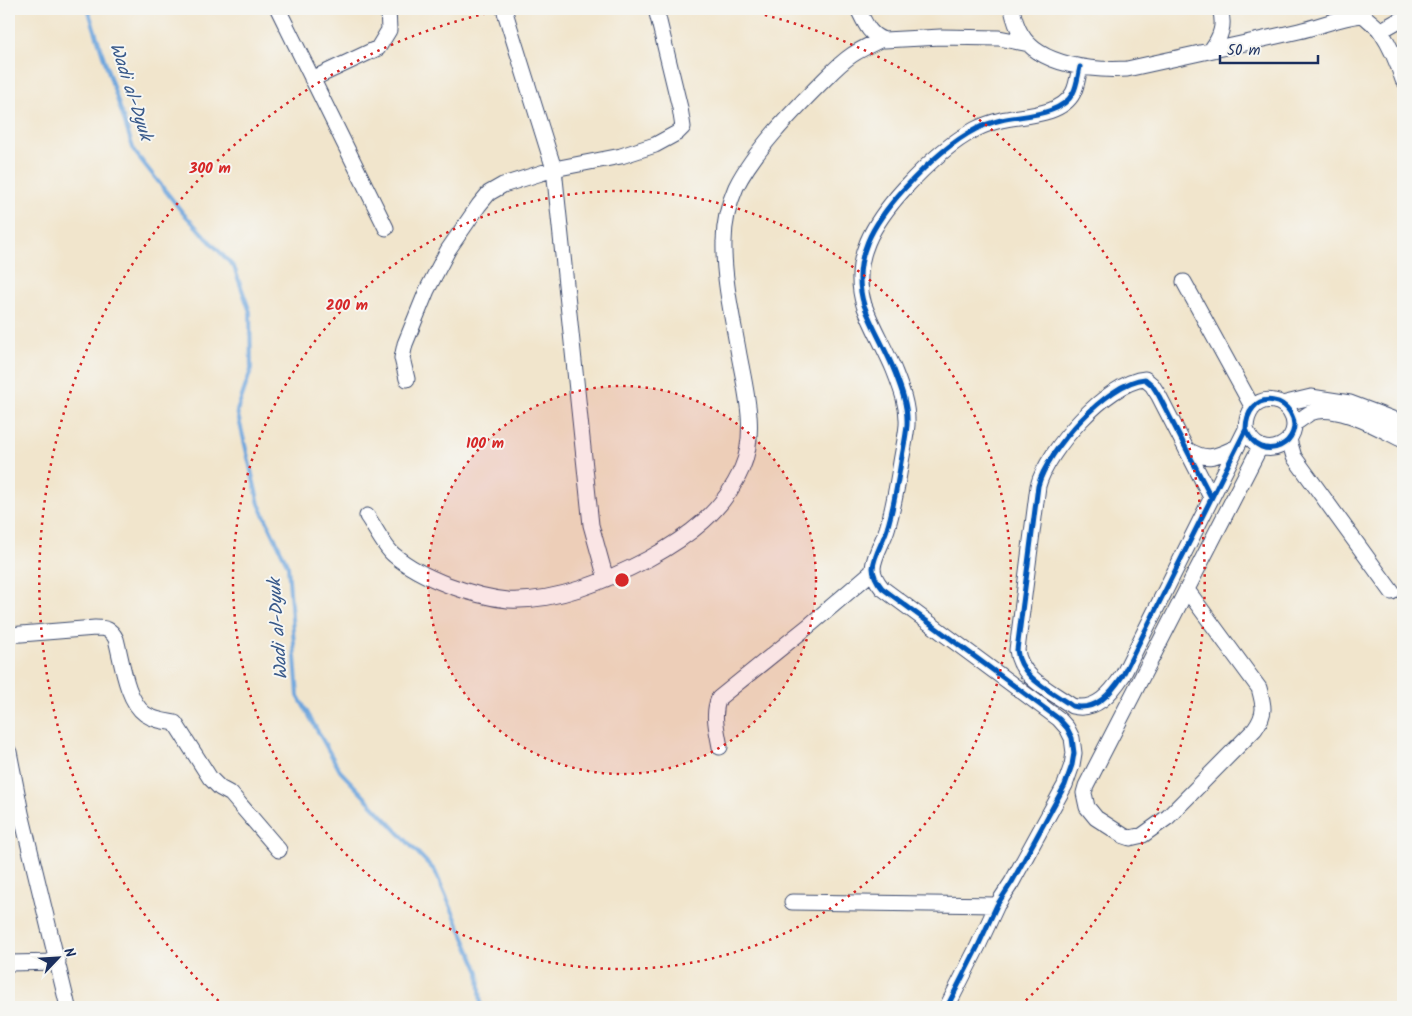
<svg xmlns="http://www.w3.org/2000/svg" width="1412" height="1016" viewBox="0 0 1412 1016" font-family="Kalam,sans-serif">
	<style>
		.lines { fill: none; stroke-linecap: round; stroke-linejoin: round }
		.stream { stroke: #6ea6dd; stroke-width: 4 }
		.minor-casing { stroke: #3b4a6e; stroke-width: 17 }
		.minor { stroke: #fff; stroke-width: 15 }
		.cycleway-casing { stroke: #f6f6f2; stroke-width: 8 }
		.cycleway { stroke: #0057b8; stroke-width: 5 }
		.ring { fill: none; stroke: #d62828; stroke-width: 2.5; stroke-dasharray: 2.5 5 }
		.labels { text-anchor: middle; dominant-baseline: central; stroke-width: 4; stroke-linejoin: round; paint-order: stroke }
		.water-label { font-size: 18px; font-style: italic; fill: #38598a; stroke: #f6f6f2 }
		.centre { fill: #d62828; stroke: #f6f6f2; stroke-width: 2.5 }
		.ring-label { font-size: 15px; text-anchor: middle; font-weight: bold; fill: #d62828; stroke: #f6f6f2; stroke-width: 4; stroke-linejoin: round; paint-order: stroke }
	</style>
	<rect width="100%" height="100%" fill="#f6f6f2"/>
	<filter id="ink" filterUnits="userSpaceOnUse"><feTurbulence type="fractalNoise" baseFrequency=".02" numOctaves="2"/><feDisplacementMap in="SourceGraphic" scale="10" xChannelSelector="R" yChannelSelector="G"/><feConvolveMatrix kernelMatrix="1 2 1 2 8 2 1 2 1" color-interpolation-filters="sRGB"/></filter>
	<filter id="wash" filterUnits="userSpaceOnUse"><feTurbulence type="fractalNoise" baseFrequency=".0096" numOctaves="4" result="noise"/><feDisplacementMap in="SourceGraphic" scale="20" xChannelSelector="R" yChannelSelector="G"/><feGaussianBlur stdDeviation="1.12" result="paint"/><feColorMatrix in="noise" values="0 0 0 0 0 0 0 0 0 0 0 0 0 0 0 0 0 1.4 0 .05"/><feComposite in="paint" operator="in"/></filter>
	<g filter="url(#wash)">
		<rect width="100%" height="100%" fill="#f1e5cc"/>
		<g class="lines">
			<path class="stream" d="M88,9l46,142 49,62 51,54 16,45 1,58 -14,41 22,93 29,62 10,130 42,75 95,100 44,101 2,35"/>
		</g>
	</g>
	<g filter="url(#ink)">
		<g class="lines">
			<defs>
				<path id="minor" d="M278,9l108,219
					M504,9l50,160 37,356 15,54
					M858,9c7,14 11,26 26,31l57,-3 58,1 30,6
					M1012,9c2,9 4,17 9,25 18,32 74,37 106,35 58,-13 115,-25 172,-38 22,-5 41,-14 63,-16
					M1359,9c5,10 16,14 22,23 10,15 17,32 22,48
					M1380,31l23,-13
					M1211,50c10,-13 14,-25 9,-41
					M312,79l66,-31 11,-18 -1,-21
					M1184,282l69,126
					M407,379l-5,-21 3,-14 22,-54 21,-40 31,-45 10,-12 14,-8 51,-16 67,-13 34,-11 22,-12 6,-6 -3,-19 -24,-99
					M1282,404l29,-7 39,6 53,20
					M1294,424c5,-3 11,-8 16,-11 26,-11 70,16 93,27
					M1289,440l5,17 98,135
					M1186,449c22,13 29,8 51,-2
					M1211,497l-52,-101 -7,-11 -7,-6c-38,3 -98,72 -107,107l-21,164c3,28 34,41 55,56 24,6 39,-13 51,-31l123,-246c0,-16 10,-32 28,-28 7,1 12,5 16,11 18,29 -30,56 -44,17
					M367,516c8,11 17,31 27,39 15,13 36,23 54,30 19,7 40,13 60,15 49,2 98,-19 140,-41 40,-22 76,-48 94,-91 15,-35 4,-76 -3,-113 -6,-35 -16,-77 -15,-113 0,-18 5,-39 12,-55 18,-36 56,-75 84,-103 10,-10 20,-21 32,-29 9,-6 20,-11 30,-16
					M1187,590l72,98c5,18 7,25 -4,41l-87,88 -25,18 -13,3 -6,-2 -28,-18 -9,-11 -3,-14 2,-7 174,-339
					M9,635l86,-7c11,0 16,1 21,11 6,22 10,61 29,75 9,6 19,7 30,9l35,55 10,10 11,6 48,56
					M720,747c-3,-17 -8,-33 -1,-49l92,-74 62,-53
					M9,752l12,61 -12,3
					M21,813l47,194
					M792,902l205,3
					M9,963l49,-1
					M947,1007l31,-61 19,-41 15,-23 53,-97 7,-20 2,-12 -2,-15 -5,-10 -8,-9 -177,-131c-5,-6 -9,-12 -9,-20 1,-13 10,-26 14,-39 7,-22 10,-44 14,-67 2,-12 5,-25 6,-37 1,-20 -6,-37 -13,-55 -9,-22 -22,-43 -30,-65 -14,-46 10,-83 40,-116 21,-23 45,-46 72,-60 8,-4 17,-7 25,-9 22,-5 60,-4 72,-27 4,-7 5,-18 7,-26"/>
			</defs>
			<use href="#minor" class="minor-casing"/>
			<use href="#minor" class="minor"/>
			<defs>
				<path id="cycleway" d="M1211,497l-52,-101 -7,-11 -7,-6c-38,3 -98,72 -107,107l-21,164c3,28 34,41 55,56 24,6 39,-13 51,-31l123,-246c0,-16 10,-32 28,-28 7,1 12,5 16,11 18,29 -30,56 -44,17
					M947,1007l31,-61 19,-41 15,-23 53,-97 7,-20 2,-12 -2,-15 -5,-10 -8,-9 -177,-131c-5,-6 -9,-12 -9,-20 1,-13 10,-26 14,-39 7,-22 10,-44 14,-67 2,-12 5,-25 6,-37 1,-20 -6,-37 -13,-55 -9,-22 -22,-43 -30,-65 -14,-46 10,-83 40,-116 21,-23 45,-46 72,-60 8,-4 17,-7 25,-9 22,-5 60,-4 72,-27 4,-7 5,-18 7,-26"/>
			</defs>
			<use href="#cycleway" class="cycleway-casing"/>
			<use href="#cycleway" class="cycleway"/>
		</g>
	</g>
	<circle cx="622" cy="580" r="194" fill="#d62828" fill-opacity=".12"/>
	<g class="ring">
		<circle cx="622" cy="580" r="194"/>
		<circle cx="622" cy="580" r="389"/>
		<path d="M224 1006A583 583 0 0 1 501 10M743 10A583 583 0 0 1 1020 1006"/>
	</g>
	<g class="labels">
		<g class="water-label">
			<text transform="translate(130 92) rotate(72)">Wadi al-Dyuk</text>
			<text transform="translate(279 629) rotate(-94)">Wadi al-Dyuk</text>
		</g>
	</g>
	<circle cx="622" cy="580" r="8" class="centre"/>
	<g class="ring-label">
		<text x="210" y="173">300 m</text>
		<text x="347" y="310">200 m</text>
		<text x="485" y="448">100 m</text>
	</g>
	<rect width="1412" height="1016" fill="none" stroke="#f6f6f2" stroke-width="30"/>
	<g transform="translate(58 958) rotate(65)" stroke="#f6f6f2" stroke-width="4" paint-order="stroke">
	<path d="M0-4L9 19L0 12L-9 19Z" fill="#1b2f5e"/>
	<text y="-8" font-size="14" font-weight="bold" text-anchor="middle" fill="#1b2f5e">N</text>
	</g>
	<path d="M1220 55v8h98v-8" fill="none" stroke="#1b2f5e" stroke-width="2.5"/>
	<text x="1227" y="55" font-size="15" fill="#1b2f5e" stroke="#f6f6f2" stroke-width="4" paint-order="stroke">50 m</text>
</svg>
